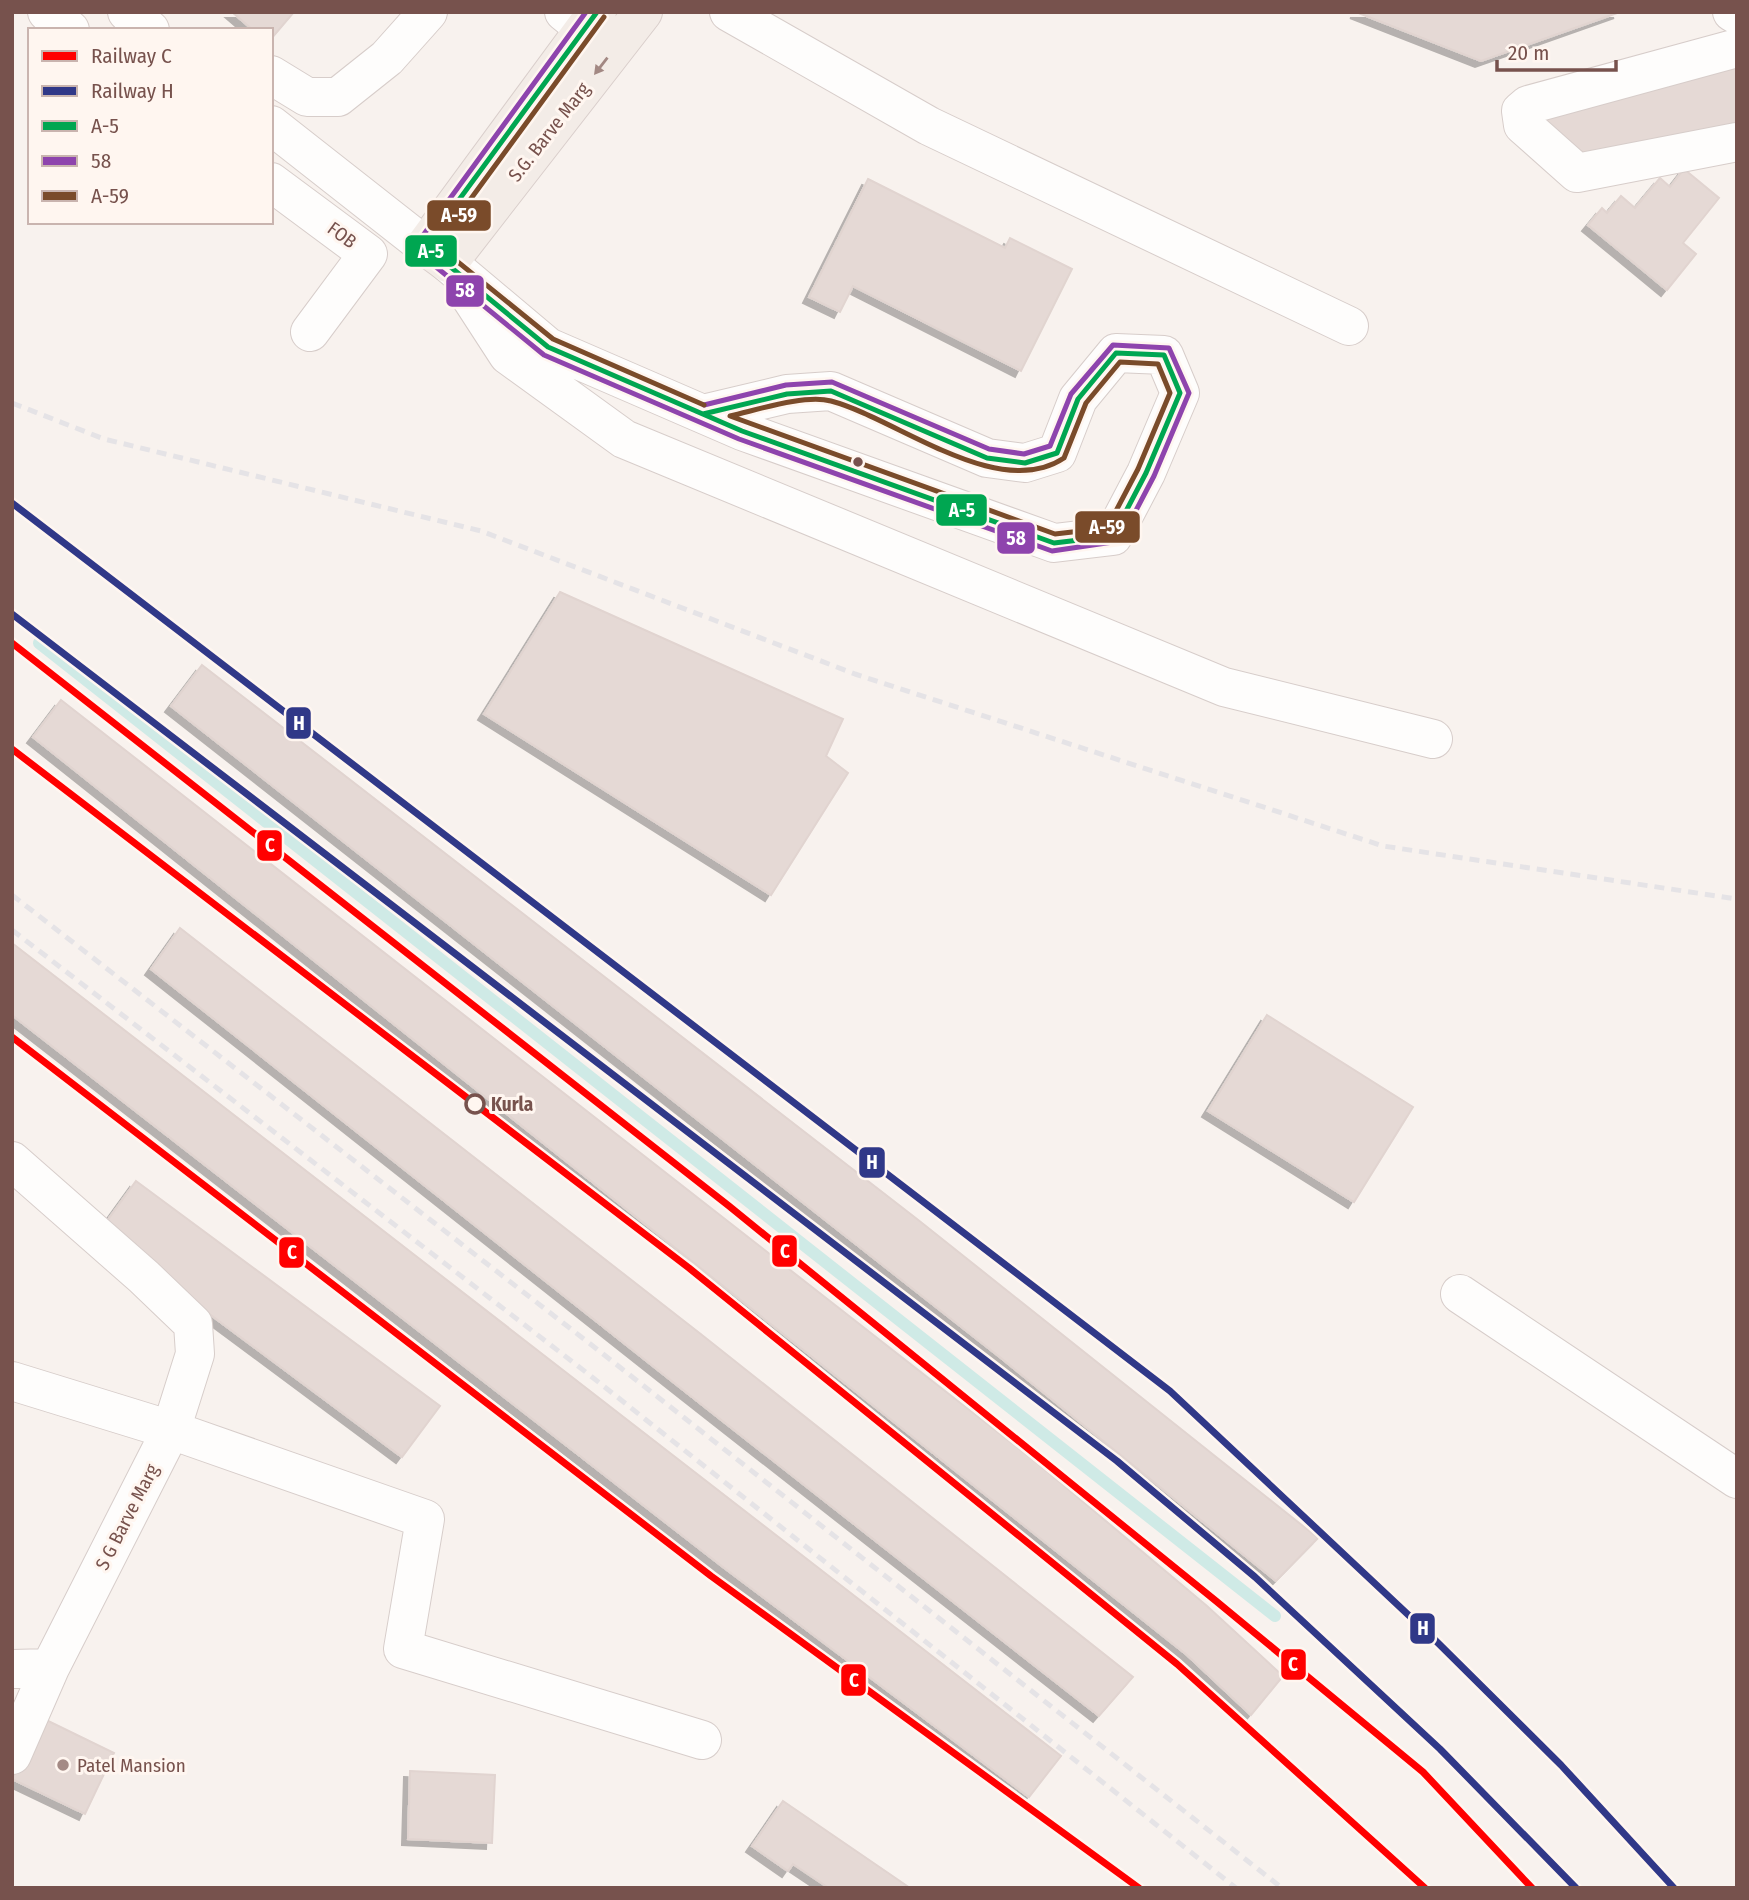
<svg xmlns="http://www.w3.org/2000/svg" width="1749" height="1900" viewBox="0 0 1749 1900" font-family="'Fira Sans Condensed',sans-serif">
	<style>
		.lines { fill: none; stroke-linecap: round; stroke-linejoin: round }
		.stream { stroke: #cfeae6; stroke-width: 12 }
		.building { fill: #e5d9d5; stroke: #e1d4d0; stroke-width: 2; filter: url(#shadow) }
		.minor-casing { stroke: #d7cdca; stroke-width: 40 }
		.major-casing { stroke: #d9cecb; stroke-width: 40 }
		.minor { stroke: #fefdfc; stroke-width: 38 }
		.major { stroke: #f3ece7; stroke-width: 38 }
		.rail { stroke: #e5e3e6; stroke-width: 5; stroke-dasharray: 10 7; stroke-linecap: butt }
		.bus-1-casing { stroke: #fff6f0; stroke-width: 10 }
		.bus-2-casing { stroke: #fff6f0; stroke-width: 10 }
		.bus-3-casing { stroke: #fff6f0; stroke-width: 10 }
		.bus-1 { stroke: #00a651; stroke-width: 5 }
		.bus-2 { stroke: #8e44ad; stroke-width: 5 }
		.bus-3 { stroke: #7a4b2a; stroke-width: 5 }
		.rail-1-casing { stroke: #fff6f0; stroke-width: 12 }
		.rail-2-casing { stroke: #fff6f0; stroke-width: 12 }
		.rail-1 { stroke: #f00; stroke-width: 7 }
		.rail-2 { stroke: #303888; stroke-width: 7 }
		.oneway { fill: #a28883 }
		.bus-dot { fill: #77524d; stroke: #fff6f0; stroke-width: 2.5 }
		.stop-dot { fill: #fff6f0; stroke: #77524d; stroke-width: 3.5 }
		.poi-dot { fill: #a48a85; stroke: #fff6f0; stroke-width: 2.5 }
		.labels { text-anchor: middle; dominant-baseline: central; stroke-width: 6; stroke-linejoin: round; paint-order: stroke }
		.street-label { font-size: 19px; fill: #77524d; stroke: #fff6f0 }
		.stop-label { font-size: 19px; font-weight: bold; fill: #77524d; stroke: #fff6f0; text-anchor: start }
		.poi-label { font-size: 19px; fill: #77524d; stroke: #fff6f0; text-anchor: start }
		.line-badge { stroke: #fff6f0; stroke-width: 2.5 }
		.badge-label { font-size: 19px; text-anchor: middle; font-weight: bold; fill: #fff }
	</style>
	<defs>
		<filter id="shadow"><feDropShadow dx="-6" dy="6" stdDeviation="0" flood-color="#0004"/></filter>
	</defs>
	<rect width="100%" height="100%" fill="#f8f2ee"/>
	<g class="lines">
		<path class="stream" d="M39,643l1236,973"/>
	</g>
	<path class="building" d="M232,12h62l-23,27v-9h-18z
		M1356,12h264l-139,49z
		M1736,59l1,66 -157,37 -52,-43z
		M1684,169l35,29 -36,45 13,11 -29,36 -79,-65 14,-17 5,5 14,-17 14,12 25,-30 10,9z
		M868,179l137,69 5,-10 62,31 -51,102 -168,-85 -13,26 -31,-15z
		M560,592l283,127 -17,37 22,17 -77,122 -287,-181z
		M202,665l715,554 401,319 -42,43 -275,-223 -830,-652z
		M61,700l971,759 175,147 76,70 -32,39 -64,-60 -1154,-918z
		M180,928l522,407 431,342 -34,39 -412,-323 -536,-424z
		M12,943l1049,813 -32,41 -306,-230 -711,-552z
		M1267,1015l146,92 -59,95 -146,-91z
		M136,1181l304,225 -38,51 -303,-225z
		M40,1717l74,36 -29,61 -73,-35z
		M410,1771l85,4 -3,68 -84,-4z
		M783,1801l127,87h-81l-36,-24 -5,7 -36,-25z"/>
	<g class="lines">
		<defs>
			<path id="minor" d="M47,12l23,18
				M127,12l23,18
				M564,12l21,17
				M729,12l200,114 420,200
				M1732,12l5,3
				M1737,48l-209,57 -7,6 2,14 54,48 160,-31
				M271,75l36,22h31l49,-39 41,-46
				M271,125l154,121
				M271,182l97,72 -58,78
				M448,263l100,84 194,84 312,112 59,-7 33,-63 34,-80 -16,-38 -48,-2 -38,46 -21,54 -32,10 -38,-5 -156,-67 -44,3 -84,20
				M471,298l37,57 116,84 600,248 209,52
				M12,1161l132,116 49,47 2,30 -24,76 254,89 -22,130 299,91
				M1460,1294l277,185
				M12,1381l159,49 -121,238 -38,87
				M12,1669l38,-1"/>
			<path id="major" d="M597,12l-172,234 23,17 195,-251"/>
		</defs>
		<use href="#minor" class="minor-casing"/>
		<use href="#major" class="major-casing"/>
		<use href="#minor" class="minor"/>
		<use href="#major" class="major"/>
		<path class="rail" d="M12,403l92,36 377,92 374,143 528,172 354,53
			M12,895l586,455 684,538
			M12,930l575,443 649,515"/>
		<defs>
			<path id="bus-1" d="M597,12l-172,234 123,101 194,84 312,112 59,-7 33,-63 34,-80 -16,-38 -48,-2 -38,46 -21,54 -32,10 -38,-5 -156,-67 -44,3 -84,20"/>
			<path id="bus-2" d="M586,12l-170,233 3,8 125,102 195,84 313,112 68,-10 34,-65 35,-83 -20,-45 -56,-3 -42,49 -21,52 -26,8 -35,-5 -157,-67 -46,3 -82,20"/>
			<path id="bus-3" d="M604,17l-167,228 116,94 151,66
				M1120,362l38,2 12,29 -32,76 -31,59 -52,6 -325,-118c27,-6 75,-22 101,-15 65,17 167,101 233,57l22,-55z"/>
		</defs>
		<use href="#bus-1" class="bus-1-casing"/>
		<use href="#bus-2" class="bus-2-casing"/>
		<use href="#bus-3" class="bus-3-casing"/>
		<use href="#bus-1" class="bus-1"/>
		<use href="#bus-2" class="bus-2"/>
		<use href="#bus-3" class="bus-3"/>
		<defs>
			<path id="rail-1" d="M12,643l717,563 487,395 207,171 109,116
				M12,749l677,519 488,396 248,224
				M12,1037l699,539 428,312"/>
			<path id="rail-2" d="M12,503l1158,888 264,248 127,126 113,123
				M12,614l1105,847 138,116 185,172 136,139"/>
		</defs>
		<use href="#rail-1" class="rail-1-casing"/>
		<use href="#rail-2" class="rail-2-casing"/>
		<use href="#rail-1" class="rail-1"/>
		<use href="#rail-2" class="rail-2"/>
	</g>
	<defs><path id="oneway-solid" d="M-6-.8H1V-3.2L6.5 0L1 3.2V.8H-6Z" transform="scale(1.75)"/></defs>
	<use class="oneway" href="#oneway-solid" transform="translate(601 66) rotate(128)"/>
	<circle class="bus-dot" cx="858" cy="462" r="6"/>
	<circle class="stop-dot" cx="475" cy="1104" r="9"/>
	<circle class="poi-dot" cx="63" cy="1765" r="7"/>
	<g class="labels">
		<g class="street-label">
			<text transform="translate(549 132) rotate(-52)">S.G. Barve Marg</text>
			<text transform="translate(342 235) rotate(36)">FOB</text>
			<text transform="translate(127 1517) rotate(-63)">S G Barve Marg</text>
		</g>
		<g class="stop-label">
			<text x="491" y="1104">Kurla</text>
		</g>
		<g class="poi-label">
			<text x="77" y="1765">Patel Mansion</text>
		</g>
	</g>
	<g class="line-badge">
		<rect x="426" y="199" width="66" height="33" rx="7" fill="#7a4b2a"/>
		<rect x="404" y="234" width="54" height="34" rx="7" fill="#00a651"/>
		<rect x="445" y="274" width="40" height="34" rx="7" fill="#8e44ad"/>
		<rect x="935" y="493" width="53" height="34" rx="7" fill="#00a651"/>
		<rect x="1074" y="510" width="67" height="34" rx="7" fill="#7a4b2a"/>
		<rect x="996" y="521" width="40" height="34" rx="7" fill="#8e44ad"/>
		<rect x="285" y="706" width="27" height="34" rx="7" fill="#303888"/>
		<rect x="256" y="829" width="27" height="33" rx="7" fill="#f00"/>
		<rect x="858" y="1146" width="28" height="33" rx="7" fill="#303888"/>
		<rect x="771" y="1234" width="27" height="34" rx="7" fill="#f00"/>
		<rect x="278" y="1236" width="27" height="33" rx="7" fill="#f00"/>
		<rect x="1409" y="1612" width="27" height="33" rx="7" fill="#303888"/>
		<rect x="1280" y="1648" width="27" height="33" rx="7" fill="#f00"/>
		<rect x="840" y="1663" width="27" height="34" rx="7" fill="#f00"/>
	</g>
	<g class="badge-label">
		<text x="459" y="222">A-59</text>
		<text x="431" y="258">A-5</text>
		<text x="465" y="297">58</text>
		<text x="962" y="517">A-5</text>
		<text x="1107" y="534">A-59</text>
		<text x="1016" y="545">58</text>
		<text x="299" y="730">H</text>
		<text x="270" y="852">C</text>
		<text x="872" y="1169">H</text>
		<text x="785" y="1258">C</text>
		<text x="292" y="1259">C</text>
		<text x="1423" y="1635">H</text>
		<text x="1293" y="1671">C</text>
		<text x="854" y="1687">C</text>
	</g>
	<rect width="1749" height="1900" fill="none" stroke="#77524d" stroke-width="28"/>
	<rect x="28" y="28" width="245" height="196" fill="#fff6f0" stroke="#c9b4af" stroke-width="2"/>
	<rect x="42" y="51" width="35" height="10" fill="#ff0000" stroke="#c9b4af" stroke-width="2"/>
	<text x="91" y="63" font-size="21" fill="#77524d">Railway C</text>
	<rect x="42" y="86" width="35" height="10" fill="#303888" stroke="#c9b4af" stroke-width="2"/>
	<text x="91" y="98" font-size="21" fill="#77524d">Railway H</text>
	<rect x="42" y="121" width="35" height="10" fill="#00a651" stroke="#c9b4af" stroke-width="2"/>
	<text x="91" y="133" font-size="21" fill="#77524d">A-5</text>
	<rect x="42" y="156" width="35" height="10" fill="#8e44ad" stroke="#c9b4af" stroke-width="2"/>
	<text x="91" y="168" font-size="21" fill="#77524d">58</text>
	<rect x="42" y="191" width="35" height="10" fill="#7a4b2a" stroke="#c9b4af" stroke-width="2"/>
	<text x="91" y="203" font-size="21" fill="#77524d">A-59</text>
	<path d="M1497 60v10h119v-10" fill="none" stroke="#77524d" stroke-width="3.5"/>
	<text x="1508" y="60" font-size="21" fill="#77524d" stroke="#fff6f0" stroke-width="5" paint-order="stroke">20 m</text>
</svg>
